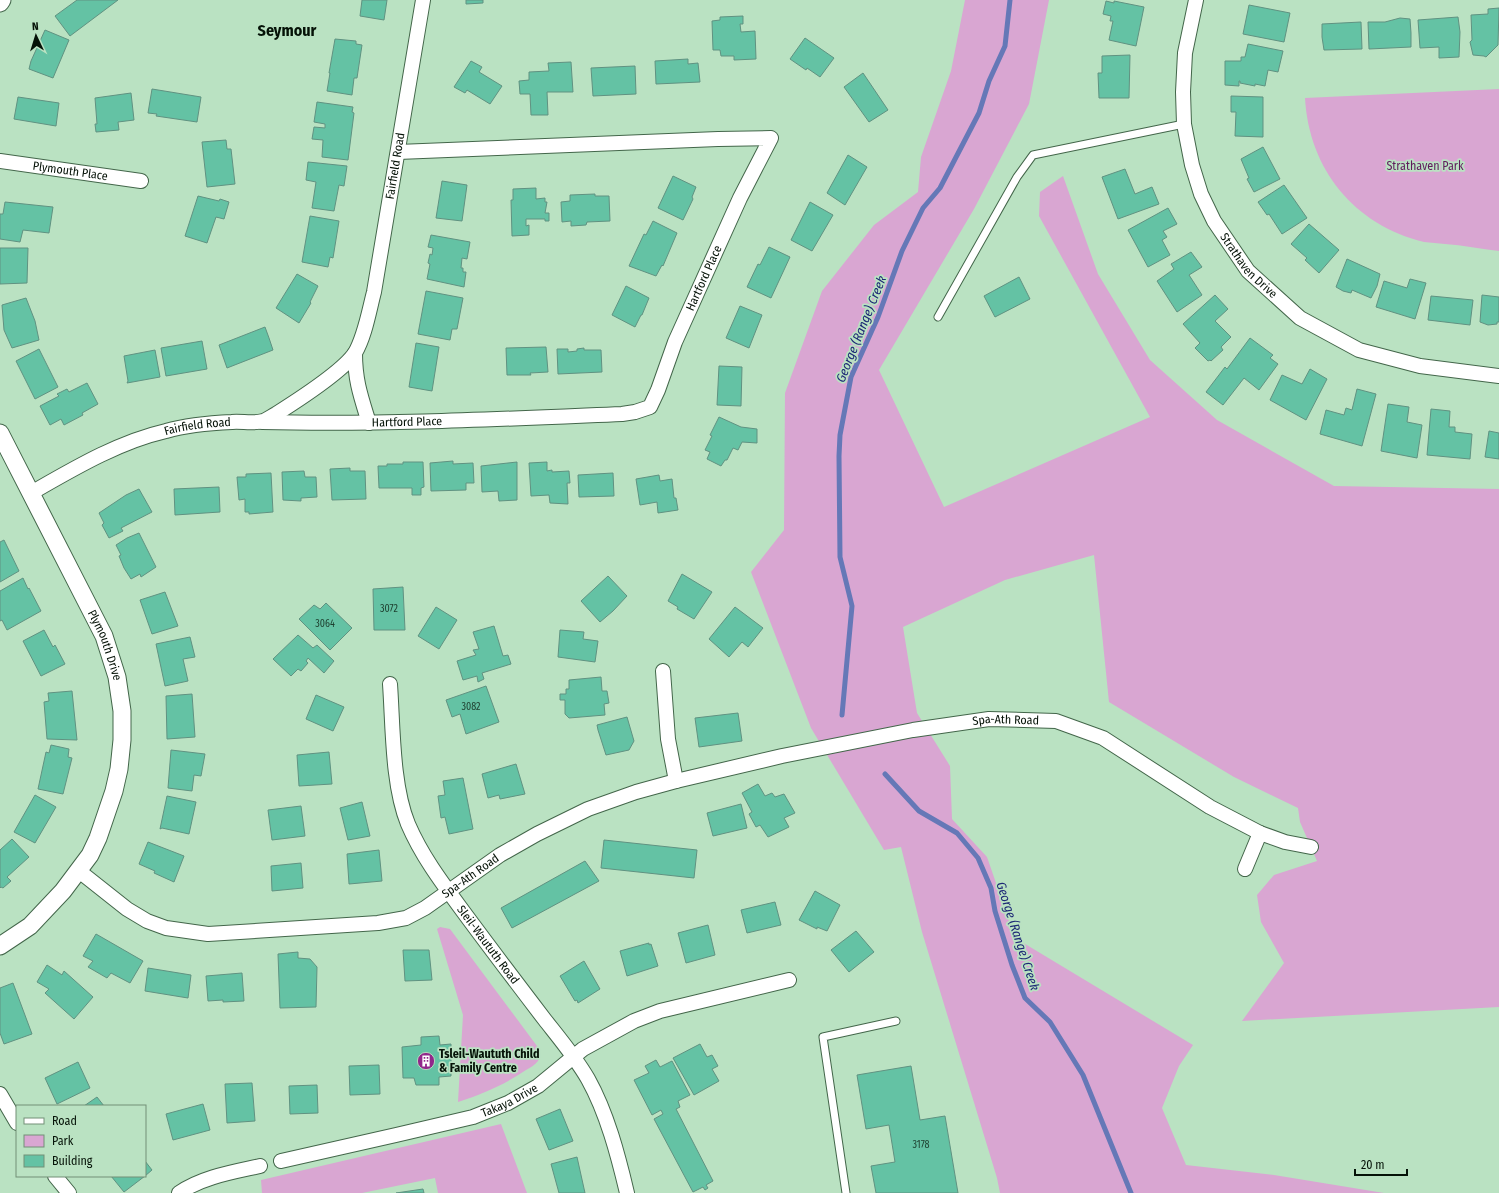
<svg xmlns="http://www.w3.org/2000/svg" width="1499" height="1193" viewBox="0 0 1499 1193" font-family="'Fira Sans Condensed',sans-serif">
	<style>
		.green { fill: #d9a6d2 }
		.lines { fill: none; stroke-linecap: round; stroke-linejoin: round }
		.stream { stroke: #6578b7; stroke-width: 5 }
		.building { fill: #64c2a4; stroke: #609281 }
		.service-casing { stroke: #43664a; stroke-width: 9 }
		.minor-casing { stroke: #43664a; stroke-width: 16 }
		.tertiary-casing { stroke: #43664a; stroke-width: 19 }
		.service { stroke: #fff; stroke-width: 7 }
		.minor { stroke: #fff; stroke-width: 14 }
		.tertiary { stroke: #fff; stroke-width: 17 }
		.labels { text-anchor: middle; dominant-baseline: central; stroke-width: 3.5; stroke-linejoin: round; paint-order: stroke }
		.number-label { font-size: 10px; fill: #1d3e2e }
		.street-label { font-size: 12px; fill: #051207; stroke: #bae2c2 }
		.park-label { font-size: 12px; fill: #601a5c; stroke: #bae2c2 }
		.poi-label { font-size: 12px; font-weight: bold; fill: #051207; stroke: #bae2c2; text-anchor: start }
		.water-label { font-size: 13px; font-style: italic; fill: #1d2875; stroke: #bae2c2 }
		.district-label { font-size: 16px; font-weight: bold; fill: #051207; stroke: #bae2c2 }
	</style>
	<rect width="100%" height="100%" fill="#bae2c2"/>
	<path class="green" d="M965,0h84l-20,104 -55,105 -95,161 65,137 206,-90 -111,-201 1,-24 23,-16 35,98 52,86 67,60 117,66 165,3v518l-257,14 42,-58 -23,-41 -4,-27 17,-20 43,-14 -17,-39 -2,-14 -64,-31 -125,-75 -15,-147 -89,25 -102,47 14,86 33,53 2,53 35,38 28,81 178,107 -14,21 -17,42 24,57 88,10 110,18h-384l-3,-15 -75,-246 -21,-85 -17,3 -73,-122 -60,-156 33,-42 1,-137 37,-102 52,-66 44,-33 3,-35 30,-86z
		M1499,89v162c-18,-2 -36,-6 -54,-7 -7,-1 -14,-1 -21,-2 -70,-17 -115,-73 -119,-144z
		M440,927l10,2 87,117c3,5 4,10 1,15 -3,4 -8,7 -12,9 -22,15 -44,24 -68,32l5,-87 -26,-86z
		M501,1124l26,69h-89l-3,-15 -73,15h-100l-1,-13z"/>
	<g class="lines">
		<path class="stream" d="M842,715l10,-109 -12,-49 -1,-101 1,-21 11,-58 27,-60 24,-66 21,-43 17,-20 39,-75 10,-32 16,-35 5,-46
			M885,774l34,37 38,22 21,25 13,30 4,23 17,54 13,33 25,24 33,53 48,118"/>
	</g>
	<path class="building" d="M77,0h41l-48,36 -15,-20z
		M362,0h25l-3,20 -24,-4z
		M466,0h17v3l-17,1z
		M1106,1l8,2v-2l30,6 -8,39 -27,-6 4,-19h-3l1,-5 -8,-2z
		M1249,5l41,8 -6,29 -41,-8z
		M1499,8l-1,37 -12,12 -2,-1 -11,-1 -3,-13 2,-2 -1,-25 17,-1v-5z
		M743,16v8h-3l1,8 14,-1 1,28 -22,1v-4h-13l-1,-6h-7l-1,-29 8,-1v-3z
		M1458,17l2,15 -1,25 -20,1v-11l-19,1 -2,-28z
		M1400,18l10,1 1,14v14l-42,2 -1,-27h17z
		M1361,22l1,27 -38,1 -2,-13v-13z
		M45,30l24,10 -16,38 -24,-9 2,-8z
		M805,38l29,20 -14,19 -13,-9 -1,2 -16,-11z
		M335,39l21,2v3l6,1 -5,33h-3l-2,17 -25,-4 3,-18h-1z
		M1248,44l35,7 -5,21 -10,-2 -3,16 -10,-2v2l-15,-3v-2h-1v5l-14,-1v-24h16v-4h4z
		M1130,55l-1,43h-30l-1,-25h4v-17z
		M688,59v5l10,-1 2,19 -44,2 -1,-23z
		M471,61l11,6 -3,5 23,14 -12,18 -23,-14 -2,3 -11,-6z
		M571,62l2,30h-26l1,23h-17l-1,-21h-10l-1,-13 10,-1v-8l20,-1 -1,-8z
		M635,66l1,28 -43,2 -2,-28z
		M863,73l25,37 -19,12 -25,-35z
		M152,89l49,8 -4,25 -41,-6 1,-2 -9,-1z
		M131,93l3,27 -16,2 1,8 -23,2 -1,-8h2l-2,-26z
		M1231,96l32,1v40l-28,-1 1,-24h-5z
		M18,97l41,6 -3,23 -42,-7z
		M317,102l36,5 -1,5 2,1 -6,47 -26,-3 1,-17 -11,-1 2,-12 11,1v-4l-11,-2z
		M226,140l1,9h4l4,35 -28,3 -5,-45z
		M1263,147l17,32 -26,13 -7,-13 2,-1 -8,-19z
		M848,155l19,12 -22,38 -18,-12z
		M308,162l39,4 -3,20 -5,-1 -5,26 -22,-3 4,-26 -10,-2z
		M1125,169l10,25 17,-7 7,17 -41,15 -16,-42z
		M673,176l23,11 -4,10 1,2 -10,21 -25,-12z
		M442,181l25,4 -5,36 -26,-3z
		M1284,185l23,33 -25,16 -13,-20 -2,1 -9,-13z
		M536,188v11l9,-1v4h2l-2,11h4v8h-4v-2h-19v7l3,-1v10l-17,1 -1,-36h2v-11z
		M595,194v2h14l1,25 -23,1 -1,3 -15,1v-5l-9,1 -1,-20 9,-1v-6z
		M198,196l21,5 1,-2 9,3 -5,17 -8,-2 -9,26 -22,-7z
		M5,202l48,5 -4,26 -26,-3 -3,12 -20,-3v-25h3z
		M810,202l23,13 -21,36 -21,-11z
		M1168,208l9,16 -14,7 4,6 -5,3 8,15 -22,12 -20,-37z
		M310,216l29,5 -6,37 -3,-1 -2,10 -26,-5z
		M653,221l24,12 -14,33 -1,-1 -6,11 -27,-10 15,-32 2,1z
		M1309,224l30,26 -20,23 -14,-13 2,-2 -16,-14z
		M431,235l39,7 -3,17 -5,-1 -1,10h2v4h3l-2,15 -37,-8 3,-15 -2,-1 2,-9 2,1 1,-7 -5,-1z
		M769,247l21,10 -19,41 -24,-11 11,-23 2,1z
		M0,248h28l-1,35 -27,1z
		M1191,252l11,15 -13,8 13,20 -25,17 -20,-31 17,-12 -3,-5z
		M1347,259l33,15 -3,12 -6,12 -19,-8 -1,3 -8,-2 -7,-4z
		M297,274l21,12 -8,16 1,1 -12,20 -23,-15z
		M1019,277l11,22 -35,18 -11,-21z
		M1410,279l16,4 -11,36 -39,-12 8,-26 23,7z
		M626,286l23,12 -7,17h-1l-6,12 -23,-12z
		M426,291l37,7 -6,31h-5l-2,11 -32,-6z
		M1215,295l13,14 -13,12 16,16 -10,10 2,3 -12,11 -1,-1 -2,1 -13,-13 5,-5 -17,-19z
		M1482,295l17,2v25h-2v2l-9,1 -8,-3z
		M1431,296l42,4 -3,25 -42,-5z
		M26,298l9,23 4,19 -27,8 -8,-18 -2,-25z
		M740,306l22,9 -13,33 -23,-10z
		M265,327l4,11 4,12 -46,18 -8,-23z
		M1250,338l23,17 -3,3 8,6 -19,26 -15,-12 -21,27 -17,-13 19,-25 2,2z
		M202,341l5,28 -41,7 -5,-28z
		M416,343l23,4 -7,44 -23,-4z
		M546,347l2,25 -18,1 1,2h-24l-1,-27z
		M584,348v2h17l1,22 -44,2 -1,-25h11v3l9,-1v-2z
		M39,349l19,38 -23,12 -19,-38z
		M155,350l5,27 -33,6 1,-2 -4,-25z
		M719,366l23,1 -1,39 -24,-1z
		M1310,369l17,10 -21,41 -36,-20 12,-25 20,9z
		M87,383l11,21 -16,9 1,2 -19,10 -3,-6 -11,6 -10,-19 19,-10 -2,-2 10,-5 2,3z
		M1357,389l19,5 -14,52 -42,-12 6,-24 18,5 2,-7 6,2z
		M1388,404l21,3 -2,15 15,3 -5,33 -36,-7z
		M1431,409l19,2 -1,16h6v5l17,2 -2,25 -43,-4z
		M719,417l22,10 16,2v14l-15,-1 -4,8 -5,-2 -6,12h-2l-4,6 -14,-7 3,-7 -5,-2 7,-14 -2,-1z
		M1489,431l10,2v26l-14,-2z
		M453,461v3l20,-1 1,20h-8v7l-35,1 -1,-28z
		M403,462h20l1,25 -3,1v7h-9v-7h-33l-1,-22h9v-2h16z
		M517,462v38l-18,1 -1,-10 -16,1 -1,-26z
		M547,462v9l5,-1v2l17,-1 1,12h-3l1,21 -18,-1 -1,-8 -18,1 -2,-33z
		M350,468v3h15l1,28 -34,1 -2,-31z
		M304,471l1,6h11l1,20 -16,1v3l-18,-1 -1,-28z
		M271,473l2,39 -24,2v-2h-4v-13l-6,1 -2,-23h9v-3z
		M613,473l1,23 -35,1 -1,-22z
		M659,475l1,6 12,-2 2,19h2l2,12 -20,3 -1,-11 -17,3 -4,-26z
		M219,487l1,25 -45,3 -1,-26z
		M139,489l13,23 -31,16 2,3 -14,7 -7,-13 2,-2 -5,-10 27,-18z
		M139,533l17,34 -15,10 -1,-3 -9,5 -7,-11 -5,-12 2,-1 -5,-10 11,-7z
		M4,540l15,31 -19,11v-40z
		M682,574l30,18 -18,27 -17,-10 1,-2 -10,-6z
		M608,576l19,20 -14,15 -13,11 -19,-21z
		M23,578l5,11 1,-1 12,23 -34,19 -5,-10 -2,1v-30z
		M403,587l2,43h-31l-1,-41z
		M165,592l13,34 -26,8 -12,-34z
		M326,603l26,25 -22,22 -31,-31 15,-14 6,4z
		M436,607l21,13 -18,29 -21,-13z
		M735,607l28,21 -15,19 -6,-5 -13,15 -20,-18z
		M494,626l9,30 5,-1 3,9 -29,9 2,6 -6,3 -1,-6 -14,4 -6,-19 19,-6 -3,-5 6,-1 -6,-17z
		M44,630l9,17 2,-2 10,19 -24,12 -18,-35z
		M560,630l24,2 -1,7 15,2 -3,21 -37,-5z
		M298,635l15,13 4,-3 17,16 -10,12 -16,-15 -2,3 2,2 -7,8 -3,-2 -7,7 -18,-17z
		M190,637l5,20 -12,2 5,22 -23,5 -9,-42z
		M601,677l1,14h5l2,12 -5,1 1,11 -36,3 -4,-4v-14h-5v-6h6v-5h3v-9z
		M486,686l13,36 -33,12 -6,-20 -8,3 -6,-17z
		M72,691l5,49 -30,-1 -3,-37 5,-1 -1,-8z
		M192,694l3,43 -28,2 -1,-43z
		M316,695l28,12 -11,24 -27,-12z
		M738,713l4,28 -43,6 -4,-29z
		M627,717l7,24 -5,9 -23,5 -8,-25 -1,-5z
		M51,745l18,4 -1,8 4,1 -9,36 -25,-5 8,-37 3,1z
		M171,750l34,4 -4,22 -7,-1 -2,16 -24,-3z
		M329,752l3,32 -33,2 -2,-31z
		M516,764l9,30 -25,5 -1,-4 -11,3 -6,-24z
		M463,778l10,51 -24,5 -4,-17 -4,1 -3,-22 7,-1 -2,-14z
		M758,784l7,12 7,-3 3,4 9,-3 11,19 -11,5 5,9 -21,10 -8,-12 -4,2 -7,-13 3,-2 -10,-19z
		M35,795l21,12 -21,36 -21,-11z
		M167,796l29,6 -7,32 -27,-6 -2,1z
		M362,802l8,34 -22,4 -8,-32z
		M741,804l6,24 -34,8 -6,-23z
		M301,806l4,30 -33,4 -4,-30z
		M12,839l17,18 -22,20 4,4 -8,7 -2,-1 -1,1v-38z
		M604,840l93,10 -3,28 -93,-10z
		M148,842l36,14 -10,26 -20,-9 1,-2 -16,-7z
		M379,850l3,31 -33,3 -2,-30z
		M585,861l14,20 -87,47 -11,-20z
		M301,863l2,25 -31,3 -1,-25z
		M815,891l25,14 -13,26 -10,-4v2l-18,-9z
		M775,902l6,23 -34,8 -6,-23z
		M708,925l7,30 -29,8 -8,-30z
		M856,931l18,21 -25,20 -18,-22z
		M96,934l47,27 -13,22 -19,-10 -4,5 -19,-11 5,-6 -10,-5z
		M649,943v2l2,-1 7,22 -31,10 -7,-25z
		M403,950h26l3,30 -27,1z
		M298,952v6l12,1 7,8 -1,40 -36,1 -2,-54z
		M584,961l16,28 -22,14 -1,-3 -2,1 -15,-25z
		M47,965l15,10 2,-4 29,26 -19,22 -29,-26 4,-4 -12,-7z
		M148,968l43,7 -3,23 -43,-7z
		M242,973l2,28 -21,1v-2l-15,1 -2,-25z
		M13,983l19,51 -28,10 -4,-11v-45z
		M439,1036l1,9 11,-1v32l-12,1v8h-23l-2,-7h-11l-1,-31 19,-2v-8z
		M700,1044l7,13 5,-2 6,11 -6,3 7,12 -25,14 -21,-37z
		M656,1060l4,7 12,-6 18,34 -12,6 2,6 -4,2 37,72 -7,4 2,3 -3,2 -2,-3 -10,5 -39,-73 9,-5 -2,-4 -9,5 -18,-35 15,-7 -4,-7z
		M78,1062l12,26 -33,16 -12,-26z
		M379,1065l1,29 -30,1 -1,-29z
		M911,1066l9,54 25,-4 13,77h-82l-5,-27 24,-4 -6,-37 -23,4 -9,-54z
		M252,1083l3,38 -28,2 -2,-39z
		M317,1085l1,28 -28,1 -1,-28z
		M97,1097l7,9h-20z
		M203,1104l7,26 -37,10 -7,-26z
		M560,1109l13,32 -24,9 -13,-31z
		M577,1157l8,36h-26l-8,-29z
		M145,1161l7,9 -7,6z
		M111,1176h34l-21,16z
		M423,1189l1,4h-28z"/>
	<g class="lines">
		<defs>
			<path id="service" d="M938,317l79,-140 16,-22 151,-31
				M846,1193l-23,-156 73,-16"/>
			<g id="minor">
				<path id="s1" d="M1196,0l-11,53 -2,39 1,32 8,41 9,29 13,27 34,50 52,47 59,32 61,16 79,10"/>
				<path id="s2" d="M0,161l141,20"/>
				<path d="M355,353c0,28 6,44 14,70"/>
				<path id="s3" d="M262,422c120,3 240,-3 360,-8l13,-2 15,-5 8,-17 17,-48 65,-144 31,-60 -53,1 -320,13"/>
				<path id="s4" d="M31,493c42,-24 87,-51 135,-62 21,-6 44,-8 66,-9 9,-1 22,2 31,-1 4,-1 9,-5 13,-7 19,-12 67,-43 79,-61 10,-17 14,-42 19,-61l49,-292"/>
				<path d="M663,671l5,68 8,42"/>
				<path id="s5" d="M390,684c3,42 2,101 18,140 15,35 38,64 60,94 26,35 51,68 77,102 15,19 31,38 43,59 19,34 30,76 39,114"/>
				<path d="M1245,869l15,-36"/>
				<path id="s6" d="M79,871l48,38 20,12 19,7 42,6 170,-11 28,-5 19,-10 75,-53 37,-21 51,-25 48,-17 40,-11 106,-25 131,-26 76,-11 67,2 47,17 107,69 50,26 25,9 26,5"/>
				<path d="M0,1094l17,29"/>
				<path id="s7" d="M281,1161l115,-26 77,-18 35,-14 30,-17 45,-37 51,-28 26,-10 129,-31"/>
				<path d="M55,1176l14,17"/>
				<path d="M179,1193c23,-16 54,-21 81,-27"/>
			</g>
			<g id="tertiary">
				<path d="M0,3l2,-3"/>
				<path id="s8" d="M0,433l104,203 13,41 5,34v29l-3,29 -5,22 -16,47 -8,17 -27,36 -33,35 -30,20"/>
			</g>
		</defs>
		<use href="#service" class="service-casing"/>
		<use href="#minor" class="minor-casing"/>
		<use href="#tertiary" class="tertiary-casing"/>
		<use href="#service" class="service"/>
		<use href="#minor" class="minor"/>
		<use href="#tertiary" class="tertiary"/>
	</g>
	<defs>
		<symbol id="building-disc" viewBox="-11 -11 22 22"><circle r="9.5" fill="#91278b" stroke="#bae2c2"/><path d="M-4-6H4V6H1V3H-1V6H-4ZM-2.5-4.3h1.7v1.8h-1.7ZM.8-4.3h1.7v1.8H.8ZM-2.5-1h1.7V.8h-1.7ZM.8-1h1.7V.8H.8Z" fill="#fff"/></symbol>
	</defs>
	<g fill-rule="evenodd">
		<use href="#building-disc" x="416" y="1051" width="20" height="20"/>
	</g>
	<g class="labels">
		<g class="number-label">
			<text x="389" y="609">3072</text>
			<text x="325" y="624">3064</text>
			<text x="471" y="707">3082</text>
			<text x="921" y="1145">3178</text>
		</g>
		<g class="street-label">
			<text stroke="none"><textPath href="#s4" startOffset="554">Fairfield Road</textPath></text>
			<text stroke="none"><textPath href="#s2" startOffset="71">Plymouth Place</textPath></text>
			<text stroke="none"><textPath href="#s1" startOffset="284">Strathaven Drive</textPath></text>
			<text stroke="none"><textPath href="#s3" startOffset="529">Hartford Place</textPath></text>
			<text stroke="none"><textPath href="#s3" startOffset="145">Hartford Place</textPath></text>
			<text stroke="none"><textPath href="#s4" startOffset="181">Fairfield Road</textPath></text>
			<text stroke="none"><textPath href="#s8" startOffset="237">Plymouth Drive</textPath></text>
			<text stroke="none"><textPath href="#s6" startOffset="987">Spa-Ath Road</textPath></text>
			<text stroke="none"><textPath href="#s6" startOffset="423">Spa-Ath Road</textPath></text>
			<text stroke="none"><textPath href="#s5" startOffset="287">Sleil-Waututh Road</textPath></text>
			<text stroke="none"><textPath href="#s7" startOffset="237">Takaya Drive</textPath></text>
		</g>
		<g class="park-label">
			<text x="1425" y="166">Strathaven Park</text>
		</g>
		<g class="poi-label">
			<text x="439" y="1054">Tsleil-Waututh Child<tspan x="439" dy="14">&amp; Family Centre</tspan></text>
		</g>
		<g class="water-label">
			<text transform="translate(861 329) rotate(-68)">George (Range) Creek</text>
			<text transform="translate(1018 936) rotate(72)">George (Range) Creek</text>
		</g>
		<g class="district-label">
			<text x="287" y="30">Seymour</text>
		</g>
	</g>
	<rect x="16" y="1105" width="130" height="72" fill="#bae2c2" stroke="#728f77"/>
	<rect x="24" y="1118" width="20" height="6" fill="#ffffff" stroke="#728f77"/>
	<text x="52" y="1125" font-size="12" fill="#051207">Road</text>
	<rect x="24" y="1135" width="20" height="12" fill="#d9a6d2" stroke="#728f77"/>
	<text x="52" y="1145" font-size="12" fill="#051207">Park</text>
	<rect x="24" y="1155" width="20" height="12" fill="#64c2a4" stroke="#728f77"/>
	<text x="52" y="1165" font-size="12" fill="#051207">Building</text>
	<g transform="translate(36 36) rotate(356)" stroke="#bae2c2" stroke-width="3" paint-order="stroke">
	<path d="M0-3L7 15L0 10L-7 15Z" fill="#051207"/>
	<text y="-6" font-size="11" font-weight="bold" text-anchor="middle" fill="#051207">N</text>
	</g>
	<path d="M1355 1169v6h52v-6" fill="none" stroke="#051207" stroke-width="2"/>
	<text x="1361" y="1169" font-size="12" fill="#051207" stroke="#bae2c2" stroke-width="3" paint-order="stroke">20 m</text>
</svg>
